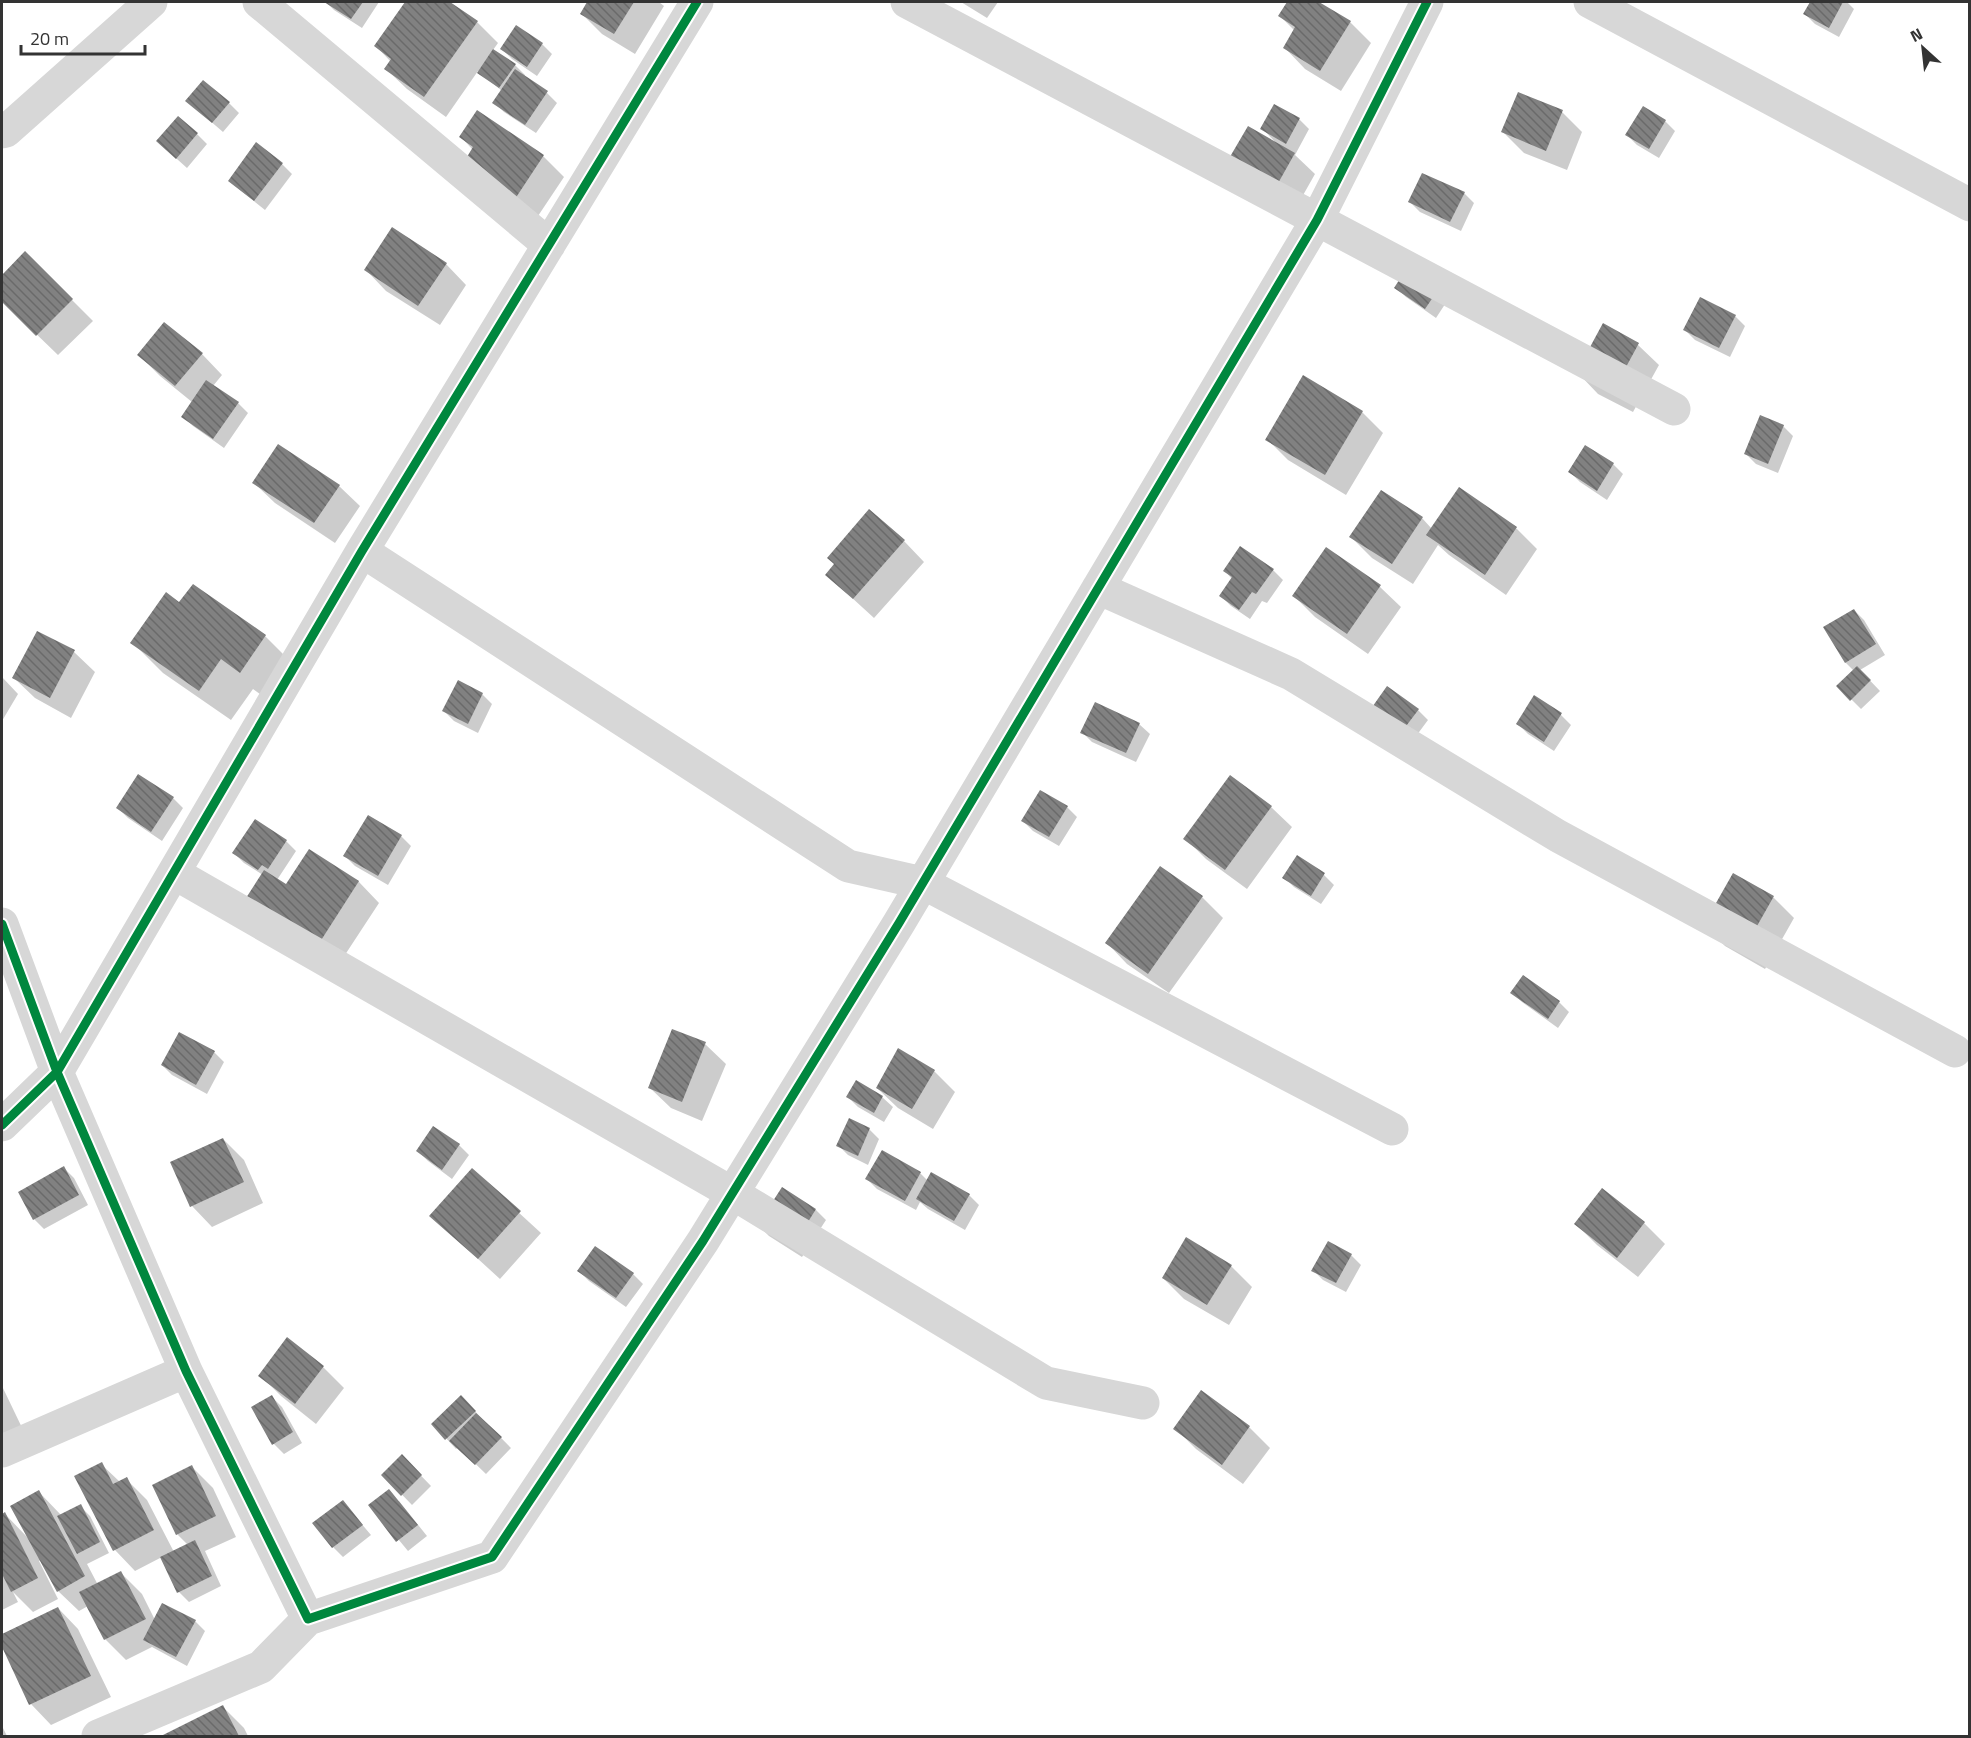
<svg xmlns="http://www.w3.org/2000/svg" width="1971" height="1738" viewBox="0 0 1971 1738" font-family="'Titillium Web',sans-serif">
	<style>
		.shadow { fill: #0003 }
		.building { fill: url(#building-back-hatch) }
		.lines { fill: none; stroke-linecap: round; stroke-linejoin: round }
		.minor { stroke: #d7d7d7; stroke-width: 33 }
		.cycleway-casing { stroke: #fff; stroke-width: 13 }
		.cycleway { stroke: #00873e; stroke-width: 9 }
	</style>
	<defs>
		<pattern id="building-back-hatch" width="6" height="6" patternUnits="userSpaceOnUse" patternTransform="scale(1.5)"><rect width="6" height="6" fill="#818181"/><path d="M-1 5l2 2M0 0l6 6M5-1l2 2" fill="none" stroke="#6a6a6a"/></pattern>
	</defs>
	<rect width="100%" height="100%" fill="#fff"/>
	<path class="shadow" d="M326,2h53l-17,26 -28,-18z
		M407,2h41l29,20 21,21 -5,7 22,15 10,10 -1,2 23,16 10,10 -21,30 -32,-21 -10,-10 8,-11 -24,-20 -32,46 -39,-28 -21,-20 5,-7 -15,-16z
		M589,2h70l5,4 -29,48 -33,-20 -20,-20z
		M961,2h37l-11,16z
		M1288,2h28l34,20 21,21 -30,48 -36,-22 -20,-21 10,-17 -15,-15z
		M1812,2h35l7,7 -15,28 -24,-13 -10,-10z
		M542,44l10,10 -15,22 -25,-17 -10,-10z
		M187,101l42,2 10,10 -16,19z
		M1275,106l24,13 10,10 -14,26 20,19 -22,39 -46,-26 28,-45 -13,-14z
		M1643,108l22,13 10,10 -16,27 -22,-13 -10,-10z
		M1562,112l20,20 -15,38 -43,-17 -21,-21z
		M197,134l10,10 -20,24 -19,-17z
		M461,137l82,19 21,21 -28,42z
		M282,164l10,10 -27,36 -36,-29z
		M1464,193l10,10 -13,28 -41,-19 -10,-10z
		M25,253l68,68 -35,34 -56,-54v-24z
		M446,264l20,21 -26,40 -54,-34 -20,-21z
		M1396,287l57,5 -17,26 -30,-21z
		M1735,316l10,10 -15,31 -35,-17 -10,-10z
		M1604,325l34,20 21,20 -26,47 -35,-18 -20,-21z
		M202,354l20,21 -9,11 25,17 10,10 -24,35 -31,-22 -10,-10 9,-14 -32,-26 -21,-21z
		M1362,412l21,21 -37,62 -58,-35 -21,-21z
		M1783,426l10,10 -15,37 -22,-9 -10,-10z
		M1613,464l10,10 -16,26 -27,-18 -10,-10z
		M254,483l85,3 21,20 -25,37 -60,-40z
		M1459,489l58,40 20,20 -31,46 -57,-40 -11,-10 -25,39 -41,-26 -21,-21 71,-19 10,11z
		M904,541l20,21 -50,56 -47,-43z
		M1326,549l54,38 21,20 -33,47 -53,-37 -21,-21z
		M1273,570l10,10 -16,23 -5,-2 -12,18 -19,-13 -10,-10 11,-17 -7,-8z
		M193,586l72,50 31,31 -25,35 -18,-13 -22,31 -68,-47 -31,-31 48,-38z
		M1854,610l10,10 21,35 -25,15 20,21 -19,18 -23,-23 16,-15 -8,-8 -21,-35z
		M37,633l37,19 21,20 -24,46 -36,-20 -21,-20z
		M2,677l16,17 -16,27z
		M482,694l10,10 -14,29 -24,-12 -10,-10z
		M1534,697l27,18 10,10 -17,26 -26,-17 -10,-10z
		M1418,710l10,10 -23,31 -40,-31z
		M1139,724l11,10 -14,28 -44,-20 -10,-10z
		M138,776l35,22 10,10 -21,33 -34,-23 -10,-10z
		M1067,807l10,10 -18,29 -26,-15 -10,-10z
		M1271,807l21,20 -45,62 -41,-30 -21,-21z
		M401,836l10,10 -23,39 -33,-19 -10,-10z
		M286,841l10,10 -19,29 9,6 24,-35 49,31 20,21 -40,61 -76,-89 -19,-12 -10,-10z
		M1297,857l27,18 10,10 -13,19 -27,-17 -10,-10z
		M1160,868l42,29 21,21 -54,75 -42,-29 -20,-21z
		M1773,897l21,21 -29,51 -40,-23 -20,-20z
		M1523,977l36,25 10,10 -11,16 -36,-26 -10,-9z
		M705,1044l21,20 -24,57 -31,-13 -21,-20z
		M214,1052l10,10 -17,32 -35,-19 -10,-10z
		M934,1071l21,21 -22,37 -35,-21 -21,-20z
		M856,1082l26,15 11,10 -9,15 -26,-15 -10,-10z
		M869,1129l10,10 -11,26 -20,-10 -10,-10z
		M223,1139l21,21 19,43 -51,24 -20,-21z
		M459,1145l10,10 -17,24 -24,-18 -10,-10z
		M883,1152l37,21 8,8 41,14 10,10 -14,25 -37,-21 -8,-7 -4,8 -39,-21 -10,-10z
		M64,1168l10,10 14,27 -44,24 -10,-10z
		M472,1170l69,63 -41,46 -69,-63z
		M782,1190l34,20 10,10 -24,37 -33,-21 -10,-10z
		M1602,1190l42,33 21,21 -27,33 -41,-32 -21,-21z
		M1351,1255l10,10 -15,27 -23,-12 -10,-10z
		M1231,1266l21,21 -23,38 -45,-26 -21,-21z
		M579,1271l54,3 10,10 -17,23 -37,-26z
		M323,1367l21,21 -28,36 -35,-28 -21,-21z
		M2,1386l24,50 -24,12z
		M1202,1392l47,35 21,21 -27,36 -47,-35 -21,-21z
		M272,1397l10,10 20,36 -18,11 -10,-10z
		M461,1397l50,51 -25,26 -28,-27 -2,2 -23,-25z
		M402,1456l29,30 -19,19 -29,-30z
		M101,1464l19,18 6,-3 21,21 27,52 14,-7 -11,-11 15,-67 21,21 23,49 -31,14 16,35 -32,16 -10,-10 -17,-35 -27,14 -20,-21 -39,-73z
		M39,1492l22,23 19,-9 10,10 19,37 -22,11 11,21 23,-12 21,21 13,26 40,1 10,10 -18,35 -35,-19 -26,13 -21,-21 -17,-33 -9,5 -21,-20 -17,-31 -2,1 19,38 -25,13 -20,-20 5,10 -16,8v-94l3,-2 23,24z
		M399,1501l28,35 -19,15 -38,-46z
		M343,1502l28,33 -28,22 -10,-10z
		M58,1608l20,21 33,68 -60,28 -20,-21 -29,-61v-8z
		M223,1707l21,21 4,8h-84z
		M2,1726l5,10h-5z"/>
	<path class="building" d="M324,2h39l-12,17z
		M405,2h45l28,19 -54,76 -40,-28 7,-10 -17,-13z
		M587,2h47l-20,32 -34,-20z
		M1287,2h32l32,19 -31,50 -37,-23 12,-21 -17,-11z
		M1810,2h33l-14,26 -26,-14z
		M516,25l27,18 -16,24 -27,-18z
		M493,49l23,15 -17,24 -22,-15z
		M515,69l33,22 -23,34 -33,-22z
		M203,80l27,22 -18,21 -27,-22z
		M1518,92l45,18 -17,41 -45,-19z
		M1274,104l26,14 -14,26 -26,-15z
		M1643,106l23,14 -17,29 -24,-14z
		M477,110l67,45 -29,44 -53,-34 11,-18 -14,-10z
		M178,116l20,17 -22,26 -20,-18z
		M1248,126l47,27 -23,41 -48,-27z
		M256,142l27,21 -29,38 -26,-20z
		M1422,173l43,19 -15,30 -42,-20z
		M392,227l55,36 -29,43 -54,-36z
		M25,251l48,48 -37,37 -34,-34v-27z
		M1412,260l32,21 -19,28 -31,-21z
		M1700,297l36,18 -17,33 -36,-18z
		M164,322l39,31 -28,33 -38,-31z
		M1603,323l36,20 -27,50 -36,-20z
		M1303,375l60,36 -38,64 -60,-35z
		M206,380l33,22 -26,37 -32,-22z
		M1760,415l24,10 -16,39 -24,-10z
		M278,444l62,41 -26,38 -62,-40z
		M1585,445l29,18 -17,28 -29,-19z
		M1459,487l58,40 -32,48 -59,-40z
		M1381,490l42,27 -31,47 -43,-27z
		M869,509l36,31 -52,59 -28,-24 9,-11 -7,-6z
		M1240,546l34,23 -18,25 -4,-2 -13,18 -20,-14 13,-19 -9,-6z
		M1326,547l55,38 -34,49 -55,-38z
		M193,584l73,51 -26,38 -19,-14 -22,32 -69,-48 36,-51 13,10z
		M1854,609l22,35 -31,19 -22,-36z
		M37,631l38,19 -25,48 -38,-20z
		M1857,666l14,14 -21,21 -14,-15z
		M458,680l25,13 -15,31 -26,-13z
		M1387,686l32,23 -25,33 -31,-22z
		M1534,695l28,18 -18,29 -28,-18z
		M1095,702l45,21 -14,30 -46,-20z
		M138,774l36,23 -23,35 -35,-24z
		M1230,775l42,31 -47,64 -42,-31z
		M1040,790l28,16 -19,31 -28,-16z
		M368,815l34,20 -24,41 -35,-20z
		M255,819l32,21 -19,29 -6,-4 -4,5 -26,-17z
		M309,849l50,32 -41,64 -72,-47 18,-28 22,14z
		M1297,855l28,18 -14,23 -29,-18z
		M1160,866l43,30 -55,78 -43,-31z
		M1733,873l41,23 -30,53 -41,-23z
		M1523,975l37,26 -12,18 -38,-26z
		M672,1029l34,13 -24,60 -34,-14z
		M179,1032l36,19 -19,34 -35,-20z
		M898,1048l37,22 -23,39 -36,-21z
		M856,1080l27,16 -9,17 -28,-16z
		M849,1118l21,10 -12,28 -22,-10z
		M433,1126l27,18 -18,26 -26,-19z
		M223,1138l21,44 -54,25 -20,-45z
		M882,1150l39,22 -16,29 -40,-22z
		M64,1166l15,29 -46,25 -15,-28z
		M472,1168l49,43 -43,48 -49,-43z
		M931,1172l39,22 -16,27 -38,-22z
		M782,1187l34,22 -24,39 -35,-22z
		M1602,1188l43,34 -28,36 -43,-34z
		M1186,1237l46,28 -25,40 -45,-27z
		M1328,1241l24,13 -16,29 -25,-12z
		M595,1246l39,27 -18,25 -39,-27z
		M287,1337l37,29 -29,38 -37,-28z
		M1201,1390l49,36 -28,39 -49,-36z
		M272,1395l21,37 -21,13 -21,-38z
		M461,1395l15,16 -31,29 -14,-16z
		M476,1413l26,24 -27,28 -26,-24z
		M402,1454l20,21 -21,21 -20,-21z
		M102,1462l11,22 14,-7 27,53 -41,21 -39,-75z
		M192,1465l24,51 -40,19 -24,-50z
		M389,1489l29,36 -22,17 -28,-37z
		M39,1490l46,86 -28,16 -47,-86z
		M343,1500l20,25 -31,23 -20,-25z
		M81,1504l19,38 -23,12 -20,-38z
		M5,1512l33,66 -27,14 -9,-18v-60z
		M195,1540l17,36 -35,17 -17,-36z
		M121,1571l25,48 -42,21 -25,-48z
		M162,1603l34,17 -20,37 -33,-17z
		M58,1607l33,69 -62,29 -27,-58v-13z
		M223,1705l16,31h-78z"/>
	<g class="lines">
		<path class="minor" d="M259,2l290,243
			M907,2l767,407
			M1590,2l380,203
			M2,132l4,-1 145,-129
			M362,551l486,315 75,17 469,246
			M1098,588l193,86 267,162 397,215
			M174,873l558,320 314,190 97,20
			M2,924l55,148 129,299 122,248 184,-62 211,-316 196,-318 418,-703 110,-218
			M2,1125l55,-53 305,-521 335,-549
			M2,1451l184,-80
			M98,1736l163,-69 47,-48"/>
		<defs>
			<path id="cycleway" d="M2,924l55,148 129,299 122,248 184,-62 211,-316 196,-318 418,-703 110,-218
				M2,1125l55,-53 305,-521 335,-549"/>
		</defs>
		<use href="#cycleway" class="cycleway-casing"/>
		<use href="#cycleway" class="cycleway"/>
	</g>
	<rect width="1971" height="1738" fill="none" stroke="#333333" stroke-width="6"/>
	<g transform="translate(1923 48) rotate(333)" stroke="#ffffff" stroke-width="4.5" paint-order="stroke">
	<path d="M0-4.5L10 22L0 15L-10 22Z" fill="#333333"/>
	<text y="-9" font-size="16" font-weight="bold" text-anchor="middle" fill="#333333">N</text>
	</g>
	<path d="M21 45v9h124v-9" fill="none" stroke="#333333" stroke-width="3"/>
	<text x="30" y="45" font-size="18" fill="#333333" stroke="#ffffff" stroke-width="4.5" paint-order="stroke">20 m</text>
</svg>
